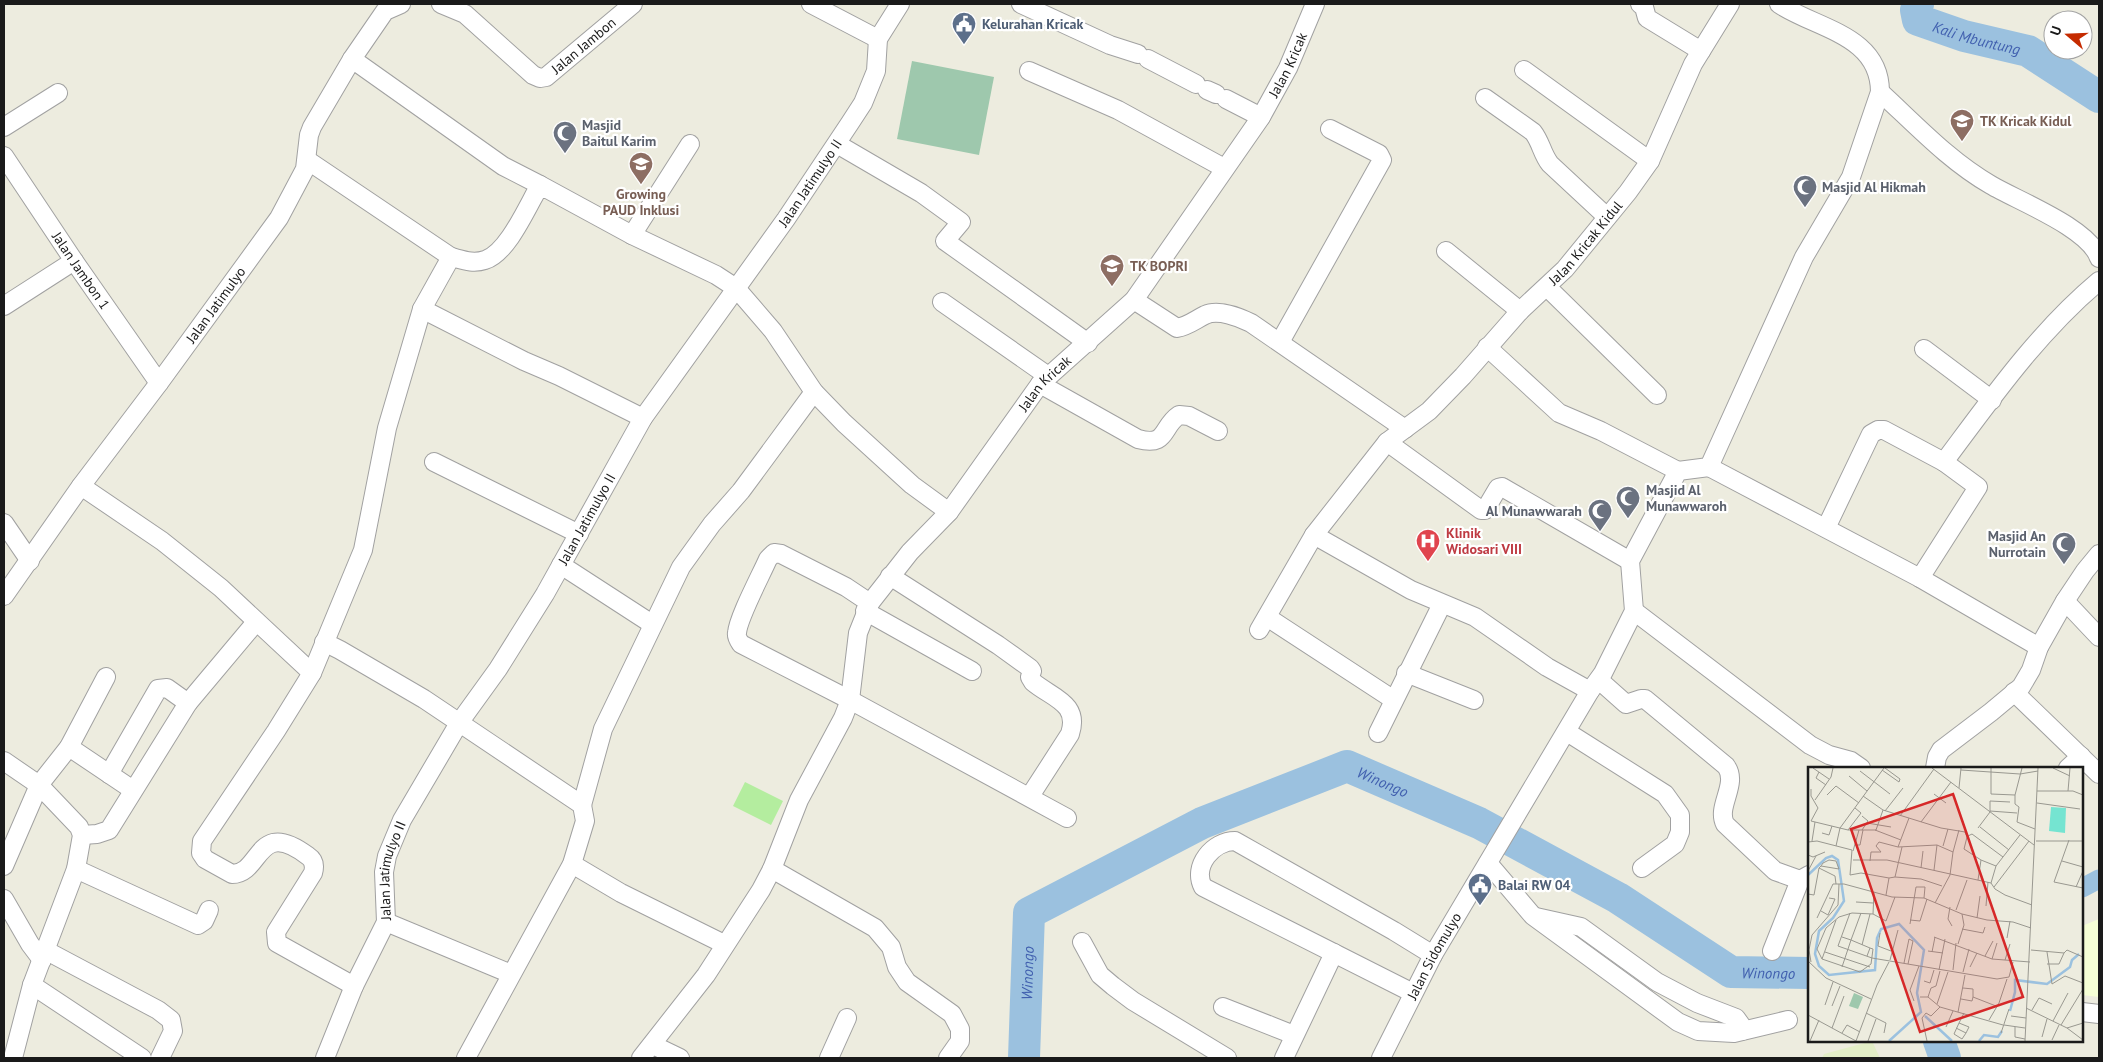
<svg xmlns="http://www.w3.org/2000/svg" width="2103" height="1062" viewBox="0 0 2103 1062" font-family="'PT Sans',sans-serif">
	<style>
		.education { fill: #f6ffd6 }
		.farmland { fill: #e3eec7 }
		.grass { fill: #b4ed9f }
		.cemetery { fill: #9ec8ad }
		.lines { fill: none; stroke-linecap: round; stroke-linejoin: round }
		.canal { stroke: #9bc1df; stroke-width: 19 }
		.river { stroke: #9bc1df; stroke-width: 32 }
		.minor-casing { stroke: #a1a1a1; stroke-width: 20 }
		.minor { stroke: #fff; stroke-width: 18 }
		.labels { text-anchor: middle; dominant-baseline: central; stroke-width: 4.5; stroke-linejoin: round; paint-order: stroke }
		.service-label { font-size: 14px; font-weight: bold; fill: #4e5e75; stroke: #fff; text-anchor: start }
		.street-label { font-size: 14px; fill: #1a1a1a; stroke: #fff }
		.education-label { font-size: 14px; font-weight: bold; fill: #785e54; stroke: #fff; text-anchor: start }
		.worship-label { font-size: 14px; font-weight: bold; fill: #5b616d; stroke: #fff; text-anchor: start }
		.health-label { font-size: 14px; font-weight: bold; fill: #be3a42; stroke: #fff; text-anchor: start }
		.water-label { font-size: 15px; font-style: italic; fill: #4160af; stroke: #fff }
		.inset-river { fill: none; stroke: #9bc1df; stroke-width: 2.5 }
		.inset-road { fill: none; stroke: #999890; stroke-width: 1 }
		.view { fill: #d62828; fill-opacity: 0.15; stroke: #d62828; stroke-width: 2.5 }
		.inset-edge { fill: none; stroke: #1a1a1a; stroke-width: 2.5 }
	</style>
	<rect width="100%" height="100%" fill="#edecdf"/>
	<path class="education" d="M2099,919v78l-17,-2v-69z"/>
	<path class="farmland" d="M1872,1041l8,17h-58l2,-4z"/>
	<path class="grass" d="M745,782l38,19 -12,24 -38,-19z"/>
	<path class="cemetery" d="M912,61l82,16 -15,78 -82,-16z"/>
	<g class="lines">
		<path class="canal" d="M2082,888l17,-9"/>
		<g class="river">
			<path id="s1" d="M1918,4l-2,6 2,10 46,16 64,15 71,46"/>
			<path d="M1939,1041l6,17"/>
			<path id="s2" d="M1024,1058l5,-145 173,-90 145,-57 132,57 139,75 113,74 78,1"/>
		</g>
		<defs>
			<g id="minor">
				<path id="s3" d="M441,4l24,10 68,61 7,3 6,-1 87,-73"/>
				<path d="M811,4l67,35"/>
				<path d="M1021,4l89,41 28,9"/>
				<path d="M1640,4l4,3 3,11 54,33"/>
				<path d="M352,59l151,107 37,19"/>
				<path d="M1148,59l48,25"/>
				<path d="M1524,70l126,91"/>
				<path d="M1029,71l89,39 106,58"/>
				<path d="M1207,90l9,4"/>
				<path d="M1880,92c35,32 69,69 111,93 27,16 98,43 108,73"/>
				<path d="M1485,98l48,34c8,10 9,22 17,32l57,53"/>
				<path d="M1226,99l35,18"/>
				<path d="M4,127l54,-34"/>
				<path d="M837,144l84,49 40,29 -16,19 143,102"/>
				<path id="s4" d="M4,156l70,105 85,122"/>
				<path d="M307,160l144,97"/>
				<path d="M632,235l58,-91"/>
				<path d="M1446,251l74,60"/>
				<path d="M1547,287l110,108"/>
				<path d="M1134,300l43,28c11,-2 18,-8 28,-13 13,-6 34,2 46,8l154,106"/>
				<path d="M942,302l106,74"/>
				<path d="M4,306l70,-45"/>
				<path d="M422,309l102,52 35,15 84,42"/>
				<path d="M1280,342l102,-182 -3,-6 -49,-25"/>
				<path d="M1487,347l72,66 42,18 77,40"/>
				<path d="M1924,349l68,51"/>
				<path d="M1040,384l98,55c30,8 23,-12 41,-24l10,1 29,15"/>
				<path d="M1387,442l94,68h4l13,-22 4,-1 128,74"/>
				<path d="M434,462l145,72"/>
				<path d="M1709,467l211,111 119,69"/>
				<path d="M81,486l81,55 59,47 91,85"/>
				<path d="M4,523l26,38"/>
				<path d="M1826,528l45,-94 7,-4h6l60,32c47,-63 94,-130 155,-181"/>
				<path d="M1314,535l97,55 64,27 72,50 43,24"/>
				<path d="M561,565l91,59"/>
				<path d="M890,576l108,69 32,23 2,3 -2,6 3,5c19,16 47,21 37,52l-40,62"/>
				<path d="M1920,578l58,-91 -34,-25"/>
				<path id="s5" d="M4,596l77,-110 78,-103 120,-165 26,-49 4,-34 3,-8 40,-68 33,-48 16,-7"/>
				<path d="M2065,601l34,36"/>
				<path d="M870,603l-24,-16 -65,-33 -7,-1 -6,6c-7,16 -30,59 -31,74 -1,4 2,8 4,11l109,56 217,118"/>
				<path d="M865,611l107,60"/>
				<path d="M1634,611l176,134 19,10 22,6 10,7"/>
				<path d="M1267,617l127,83"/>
				<path id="s6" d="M1259,630l55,-95 73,-93 42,-31 34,-35 57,-65 45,-42 63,-77 22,-31 43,-97 37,-60"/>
				<path d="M324,642l16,8 84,49 158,106 3,16 -13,43 -106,194"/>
				<path d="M1406,673l68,27"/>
				<path d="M1599,680l27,24 15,-5h4l81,67c13,18 -10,40 -1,58l50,47 25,9"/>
				<path d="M2014,692l85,82"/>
				<path d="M1567,732l98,62 15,21v17l-5,12 -33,24"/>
				<path d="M1378,733l64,-129"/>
				<path d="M69,747l64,43"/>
				<path d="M4,761l35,24 40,42 3,8 -6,34 -44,116 -19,73"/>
				<path d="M1935,768l2,-11 4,-7 50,-38 30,-25 10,-17 8,-23 26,-46 20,-30 14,-17"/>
				<path d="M2068,768l13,-12"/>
				<path d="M109,774l49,-85 9,-1 21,15"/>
				<path d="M582,805l21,-76 78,-162 31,-43 29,-33 73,-99"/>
				<path d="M82,835l15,-1 12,-4 79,-127 68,-81"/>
				<path d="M1488,863l45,53 145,106 20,9 36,2 54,-13"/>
				<path d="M572,864l49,29 103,51"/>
				<path d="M4,866l35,-81 30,-38 37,-70"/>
				<path d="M76,869l122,56 6,-4 5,-11"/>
				<path d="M772,869l103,59 16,19 6,20 10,15 45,32 8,15v12l-12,17"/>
				<path d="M4,899l26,45 12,16"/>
				<path d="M1536,917l45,10 76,55 40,21 39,15 5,7 1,6"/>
				<path d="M386,922l125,52"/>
				<path d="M1082,942l18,33 13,11 20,15 94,57"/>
				<path d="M45,950l113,60 13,10 2,11 -13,27"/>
				<path d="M1772,951l28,-71 9,-5"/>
				<path d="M32,985l110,73"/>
				<path d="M354,986l-77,-43 -1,-11 37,-59c2,-7 1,-13 -5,-17 -52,-39 -46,18 -76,18l-27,-15 -4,-6 1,-12 74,-110 36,-58 51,-123 24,-122 35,-119 29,-52c12,3 22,7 34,3 23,-7 43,-55 55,-75l92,50 84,40 20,13 37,43 41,61 30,31 68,62 37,27"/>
				<path d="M1413,993l-210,-106c-11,-21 10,-46 32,-46l159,90 39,24"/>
				<path d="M1223,1007l71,28"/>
				<path d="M2082,1012l17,2"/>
				<path d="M653,1045l27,13"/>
				<path id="s7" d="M325,1058l29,-72 32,-64 -2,-50 3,-16 15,-36 57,-97 39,-54 47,-75 98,-176 143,-199 64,-96 13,-20 13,-32 2,-32 22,-35"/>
				<path id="s8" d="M641,1058l65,-83 55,-85 11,-21 27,-69 44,-82 7,-18 8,-67 12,-30 40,-51 39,-40 91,-128 94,-84 127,-183 27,-49 27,-64"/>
				<path d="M829,1058l18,-40"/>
				<path d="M1284,1058l50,-105"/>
				<path id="s9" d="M1381,1058l52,-103 157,-264 13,-18 31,-62 -4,-50 48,-90 31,-4 95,-210 47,-80 29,-85c0,-57 -63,-63 -101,-88"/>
			</g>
		</defs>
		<use href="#minor" class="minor-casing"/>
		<use href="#minor" class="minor"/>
	</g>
	<defs>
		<symbol id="civic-pin" viewBox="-11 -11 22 30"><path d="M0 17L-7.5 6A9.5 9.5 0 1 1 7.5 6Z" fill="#5c6f8a" stroke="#fff"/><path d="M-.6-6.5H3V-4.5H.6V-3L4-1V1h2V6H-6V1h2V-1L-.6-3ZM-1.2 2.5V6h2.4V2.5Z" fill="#fff"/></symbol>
		<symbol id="school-pin" viewBox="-11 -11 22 30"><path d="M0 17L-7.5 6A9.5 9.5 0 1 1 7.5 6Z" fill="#8d6e63" stroke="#fff"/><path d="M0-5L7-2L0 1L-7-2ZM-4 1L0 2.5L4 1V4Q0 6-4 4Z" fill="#fff"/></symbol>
		<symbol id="mosque-pin" viewBox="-11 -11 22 30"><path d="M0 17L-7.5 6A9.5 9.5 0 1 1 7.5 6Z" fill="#6b7280" stroke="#fff"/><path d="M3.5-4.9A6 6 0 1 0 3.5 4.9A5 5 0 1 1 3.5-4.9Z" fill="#fff"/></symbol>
		<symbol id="hospital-pin" viewBox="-11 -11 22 30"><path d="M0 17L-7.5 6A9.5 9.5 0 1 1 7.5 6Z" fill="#e0444e" stroke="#fff"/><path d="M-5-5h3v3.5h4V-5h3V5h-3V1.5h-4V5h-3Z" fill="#fff"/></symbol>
	</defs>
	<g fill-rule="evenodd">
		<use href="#civic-pin" x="950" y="10" width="28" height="38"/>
		<use href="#school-pin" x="1948" y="107" width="28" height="38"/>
		<use href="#mosque-pin" x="551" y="119" width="28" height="38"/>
		<use href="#school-pin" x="627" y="150" width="28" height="38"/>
		<use href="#mosque-pin" x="1791" y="173" width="28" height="38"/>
		<use href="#school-pin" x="1098" y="252" width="28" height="38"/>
		<use href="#mosque-pin" x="1614" y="484" width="28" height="38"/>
		<use href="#mosque-pin" x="1586" y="497" width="28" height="38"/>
		<use href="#hospital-pin" x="1414" y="527" width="28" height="38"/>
		<use href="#mosque-pin" x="2050" y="530" width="28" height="38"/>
		<use href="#civic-pin" x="1466" y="871" width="28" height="38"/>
	</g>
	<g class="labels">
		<g class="service-label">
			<text x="982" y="24">Kelurahan Kricak</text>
			<text x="1498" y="885">Balai RW 04</text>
		</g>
		<g class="street-label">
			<text stroke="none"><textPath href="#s3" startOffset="180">Jalan Jambon</textPath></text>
			<text stroke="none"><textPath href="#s8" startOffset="1202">Jalan Kricak</textPath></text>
			<text stroke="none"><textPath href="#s7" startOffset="1012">Jalan Jatimulyo II</textPath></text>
			<text stroke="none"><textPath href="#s6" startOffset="510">Jalan Kricak Kidul</textPath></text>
			<text stroke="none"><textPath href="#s4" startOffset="138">Jalan Jambon 1</textPath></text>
			<text stroke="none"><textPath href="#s5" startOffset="360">Jalan Jatimulyo</textPath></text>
			<text stroke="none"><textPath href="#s8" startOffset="798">Jalan Kricak</textPath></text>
			<text stroke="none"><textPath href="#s7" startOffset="608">Jalan Jatimulyo II</textPath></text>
			<text stroke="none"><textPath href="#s7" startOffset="202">Jalan Jatimulyo II</textPath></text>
			<text stroke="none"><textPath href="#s9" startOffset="115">Jalan Sidomulyo</textPath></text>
		</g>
		<g class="education-label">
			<text x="1980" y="121">TK Kricak Kidul</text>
			<text x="641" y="194" text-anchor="middle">Growing<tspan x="641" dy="16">PAUD Inklusi</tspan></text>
			<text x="1130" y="266">TK BOPRI</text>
		</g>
		<g class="worship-label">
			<text x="582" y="125">Masjid<tspan x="582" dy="16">Baitul Karim</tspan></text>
			<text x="1822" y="187">Masjid Al Hikmah</text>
			<text x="1646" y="490">Masjid Al<tspan x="1646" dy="16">Munawwaroh</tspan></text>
			<text x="1582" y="511" text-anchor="end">Al Munawwarah</text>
			<text x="2046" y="536" text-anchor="end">Masjid An<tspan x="2046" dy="16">Nurrotain</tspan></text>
		</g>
		<g class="health-label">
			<text x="1446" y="533">Klinik<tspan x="1446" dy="16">Widosari VIII</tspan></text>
		</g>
		<g class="water-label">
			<text stroke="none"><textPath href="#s1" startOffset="78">Kali Mbuntung</textPath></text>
			<text stroke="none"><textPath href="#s2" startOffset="535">Winongo</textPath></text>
			<text stroke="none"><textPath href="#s2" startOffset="85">Winongo</textPath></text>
			<text stroke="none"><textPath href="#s2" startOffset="970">Winongo</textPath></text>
		</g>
	</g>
	<g transform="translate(1808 767)">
		<rect width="275" height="275" fill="#edecdf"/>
		<path d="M46,226l9,4 -5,12 -9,-3z" fill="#9ec8ad"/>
		<path d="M243,40l15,1 -1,25 -16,-2z" fill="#75e4d1"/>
		<path class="inset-river" d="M0,108l18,-17 6,-2 6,4 6,41 -11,17 -14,13 -4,23 4,12 10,9 46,-5 2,-32 4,-9 18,-5 25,26 -7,43 4,19 -32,29M202,244l5,-19v-12l32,4 23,-17 2,-7 7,-6M117,249l27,25M171,274l5,-6 14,2 4,-6"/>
		<path class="inset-road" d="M5,1l16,11M77,1l15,11 -1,3M124,1l102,77M183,1v26l24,1M214,1l-7,27v9l4,3 -2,15 18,7M245,1l17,8M74,3l17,12M153,3l59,4 18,-3M52,4l30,23M11,5l-3,6 10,7M41,9l18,15M151,21l2,-20M3,22v7l7,12 -7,13 37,9 13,-17 -6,-5M229,24h36l10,4M260,24l2,-23M126,27l12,9M19,28l9,-9 23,17M55,29l20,14 58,18 24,4 2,5 -3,12 17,11 -3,20M7,33l16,-23 2,-9M229,36l43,6M77,44l18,-23M182,44l27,2M92,49l34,-47M113,55l30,-40M59,56l24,4M172,60l29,23M170,61l12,-16v-11l20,1M40,63h28l7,-20M54,63l6,-9 -6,-5M67,63l26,10M14,66l7,2 3,-9M160,69l4,-2 31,23M261,73l-15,42 29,6M4,74l3,-19M228,74h47M0,75l9,-1 35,9 -2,25 11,-2 28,5 6,-1 7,-30M47,78h5l3,-15M28,79l4,-18 44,-60M135,79l5,-17M90,80l11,-29M45,84l6,-21M145,85l6,-22M0,88l5,2 12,-5M45,93h34l104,23 4,6 10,6 27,10M173,93l15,6 -5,17M62,94l1,-9h10l-5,-6 3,-4 19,5 39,-2 16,7 -3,23 -15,28M254,94l21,6M13,99l18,3 -3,-8 -7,-1 -6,3 -2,3 -2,2 16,8 1,8M188,99l24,-31M113,101l2,-17M126,103l3,-25M0,104l8,-15M87,110l26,2 21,7M186,120l35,-46M268,120l7,-16M0,127l6,1 5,-27M78,128l3,-17M48,135l17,1M178,139l2,-24M142,140l-2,12 4,7M148,143l11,-30M13,144l7,4 7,-16 -6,-1M42,146l-12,33 34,12 125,21 12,-2 4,-15M65,147l1,-22M9,151l16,-34h11l48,13 32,1 38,16 25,6 26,2 18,6M169,151l3,-22M102,153l10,1 7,-22M102,157l6,-37h9l-1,11M154,162l21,4 2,-6M72,166l-2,13 13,5M34,170l9,3 10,-27M126,170l58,22 38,3M199,171l3,-17M150,177l6,-19 -2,-11M54,178l8,-31M62,181l3,1 -2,15 -11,8 -38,-13 -5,-10 9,-21 13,-11 13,-4 21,1 13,7 9,-24M223,183l33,3 3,-3 16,7M120,184l15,2M17,185l45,15M124,185l3,-15M239,185l5,32 13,-8 18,7M177,189l8,-15M14,192l14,-39M184,192l5,-16M82,193l8,-30M197,193l5,-16M0,194l18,17 45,21M3,195l-2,-12 3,-15 26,-30 1,-21M96,196l5,-24 4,2 -5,23M239,197h12l5,-11M34,200l9,-27 19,8 -3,8M162,200l7,-14M131,203l6,-31M145,203l3,-27M155,205l6,-23M116,214l6,2 4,-13M155,221l10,1v8l23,9M112,230h8l12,10 63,18M120,230l3,-9 5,-2 4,-15M153,232l11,2 1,-4M106,234l-4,-11 9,-24M129,237l11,-32M17,238l8,-23M24,239l8,-20M218,241l41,20 16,-5M224,243l7,-12 13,6M150,245l7,-37M58,246l20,10 -2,10M0,248l48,26M203,249l15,2M181,253l10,-17 8,-24M245,254l15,-28M151,256l10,4 -3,6M196,258l21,3M253,258l22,-36M138,260l7,-16M207,260v10l10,2M24,261l12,-32M148,261l10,5 -4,6 -8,-5 5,-11 5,-10M259,261l16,12M34,266l5,-8 13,7M193,266l8,-24M234,270l5,-18M244,273l7,-15M2,274l9,-21M48,274l21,-56 12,-23M60,274l8,-22M119,274l-5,-23 4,-5 5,3 9,-9M217,274l13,-273"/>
		<path class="view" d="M145,27l70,203 -103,35 -69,-203z"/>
		<rect width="275" height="275" class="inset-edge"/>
	</g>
	<rect width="2103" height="1062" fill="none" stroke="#1a1a1a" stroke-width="10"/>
	<g transform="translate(2068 35) rotate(289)"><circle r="24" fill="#ffffff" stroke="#a3a3a3"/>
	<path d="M0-4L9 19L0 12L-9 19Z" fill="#c52b00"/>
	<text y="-8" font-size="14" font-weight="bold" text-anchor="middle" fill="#1a1a1a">U</text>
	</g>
</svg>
